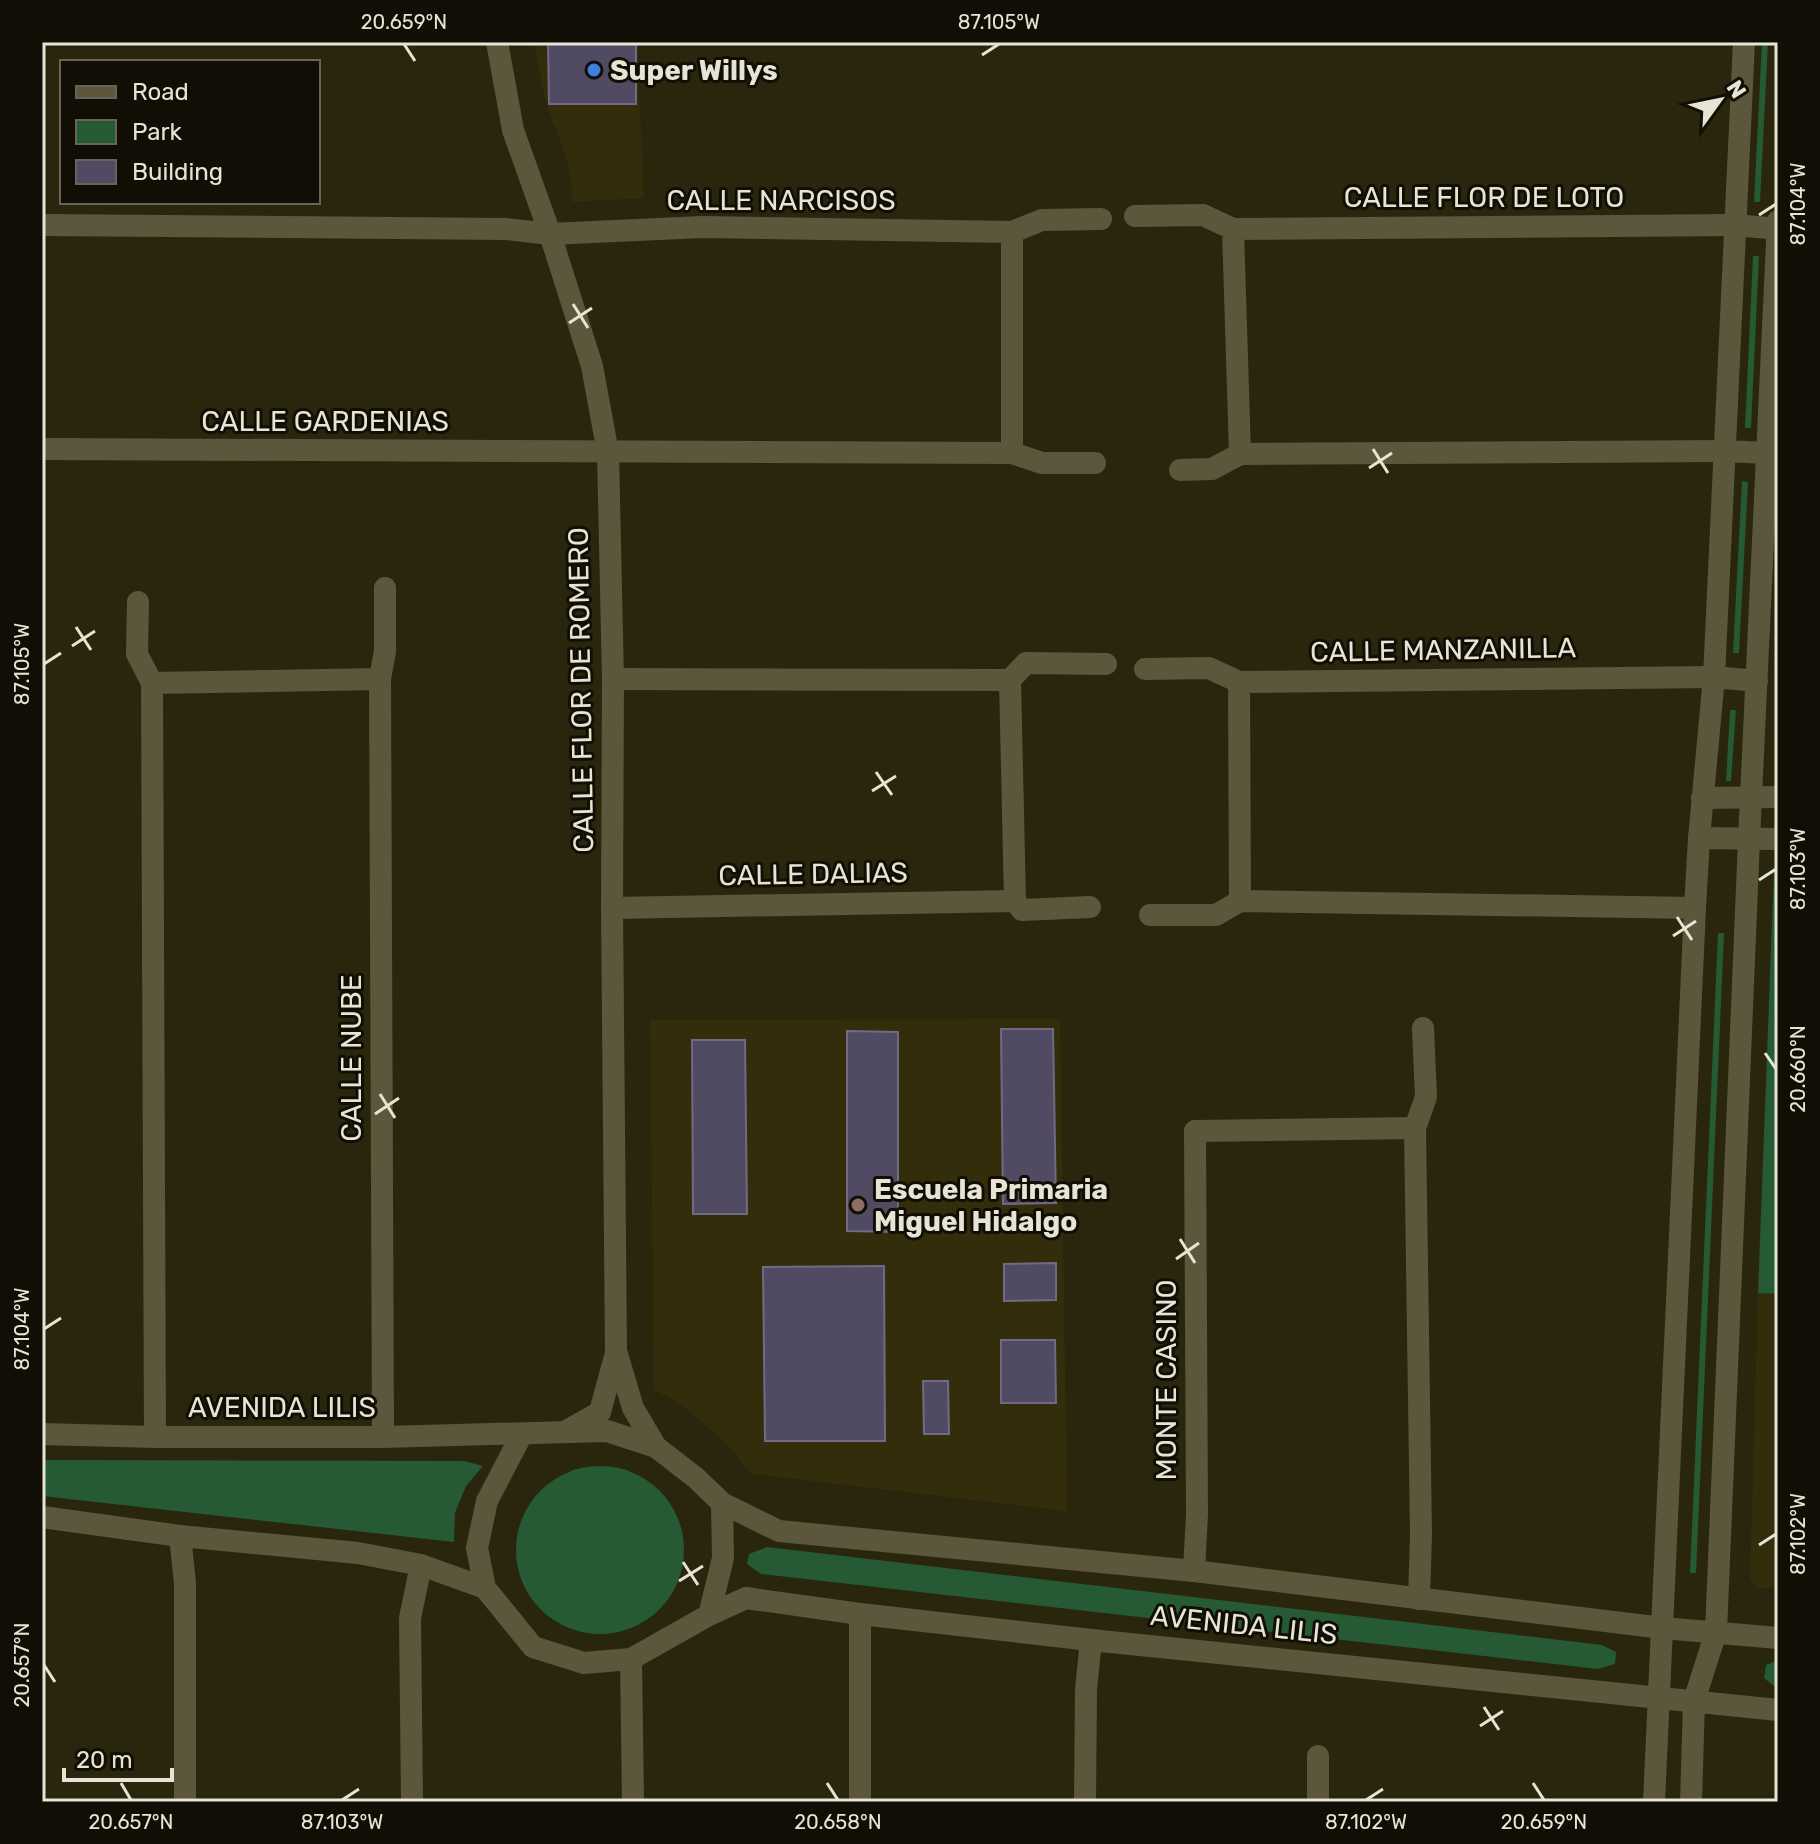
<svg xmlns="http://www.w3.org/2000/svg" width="1820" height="1844" viewBox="0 0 1820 1844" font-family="Rubik,sans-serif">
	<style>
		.built { fill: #332d0b }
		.green { fill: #255a35 }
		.building { fill: #504a63; stroke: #706a84; stroke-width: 2 }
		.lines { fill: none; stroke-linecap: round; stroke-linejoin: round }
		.minor { stroke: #5b563c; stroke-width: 22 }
		.tertiary { stroke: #5b563c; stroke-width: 22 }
		.secondary { stroke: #5b563c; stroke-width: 22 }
		.ticks { fill: none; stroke: #e7e4d5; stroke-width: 3 }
		.shop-dot { fill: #3f7fe0; stroke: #110f05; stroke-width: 3 }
		.education-dot { fill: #8d6e63; stroke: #110f05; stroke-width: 3 }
		.labels { text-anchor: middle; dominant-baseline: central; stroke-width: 6; stroke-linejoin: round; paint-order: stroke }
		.poi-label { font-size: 28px; font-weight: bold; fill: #e7e4d5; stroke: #110f05; text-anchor: start }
		.street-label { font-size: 28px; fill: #e7e4d5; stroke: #110f05 }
		.neatline { fill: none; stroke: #e7e4d5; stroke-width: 3 }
		.ticks-label { font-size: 20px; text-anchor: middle; fill: #e7e4d5 }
	</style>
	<rect width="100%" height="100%" fill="#2a260d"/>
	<path class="built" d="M534,42h103l7,156 -71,4 -4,-36 -24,-66z
		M1060,1019l7,492 -314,-37 -11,-10 -9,-13 -33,-31 -24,-19 -22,-11 -4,-370z
		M1758,1293l20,1v295l-22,-2 -6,-8z"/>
	<path class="green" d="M1762,42h6l-8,160h-6z
		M1753,256h6l-8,172h-6z
		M1742,481l6,1 -9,171h-6z
		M1730,710h6l-5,71h-5z
		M1774,869h4v425l-20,-1z
		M1718,933h6l-28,640h-6z
		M42,1460l422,1 19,5 -17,20 -11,27 -1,29 -412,-46z
		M516 1550a84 84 0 1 1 168 0a84 84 0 1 1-168 0Z
		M767,1547l835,98 14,7 -1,12 -17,5 -837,-95 -14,-10 2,-10z
		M1778,1660v26h-4l-10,-8 2,-13z"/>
	<path class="building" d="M548,42h88v62h-87z
		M1001,1029h52l3,174 -53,1z
		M847,1031l51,1v200l-51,-1z
		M692,1040h53l2,174h-54z
		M1056,1263v37l-52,1v-37z
		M884,1266l1,175h-120l-2,-174z
		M1001,1340h54l1,63h-55z
		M923,1381h25l1,53h-25z"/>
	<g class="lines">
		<path class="minor" d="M1135,216l68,-1 30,14
			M42,225l464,4 44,5 152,-7 310,5v221l-970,-4
			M1012,232l30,-12 59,-1
			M1725,451l-485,3 -7,-225 503,-4
			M1012,453l30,10h53
			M1180,470l32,-1 28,-15
			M138,602l-1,52 15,29
			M1145,669l64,-1 30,14
			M380,679l5,-28v-63
			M1010,680l16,-17 80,1
			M1702,798l76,-1
			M1699,838l79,1
			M1015,901l7,9 68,-3
			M612,908l403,-7 -5,-221 -397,-1
			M1695,908l-455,-7 -1,-219 475,-5
			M1150,915h66l24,-14
			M1415,1128l11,-31 -3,-69
			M155,1437l-3,-754 228,-4 3,758
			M180,1536l5,47v219
			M1194,1571l3,-57 -2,-383 220,-3 6,407 -2,64
			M860,1614v188
			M631,1659l2,143
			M1318,1756v46
			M412,1802l-2,-184 11,-53
			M1085,1802l1,-112 5,-50"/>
		<path class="tertiary" d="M497,42l16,88 37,104 42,132 16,87 5,226 -1,229 4,445 -16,59 -34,19
			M617,1354l16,54 23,39"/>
		<path class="secondary" d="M1736,225l42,4
			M1725,451l42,2
			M1714,677l43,4
			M42,1434l113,3h228l224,-6 49,16 40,31 26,25 57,28 415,40 469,57 115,10
			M522,1434l-35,67 -10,47 8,40 48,59 51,16 47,-4 78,-44 37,-17 114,16 231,26 687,70
			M42,1517l138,19 178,17 63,12 64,23
			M709,1615l14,-57 -1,-55
			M1654,1802l41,-894 4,-70 15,-161 30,-635
			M1691,1802l3,-101 22,-69 33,-793 29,-618"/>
	</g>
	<path class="ticks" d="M404,44l11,17M982,55l17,-11M1759,215l17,-11M573,304l15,24M569,323l23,-15M1373,449l15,24M1369,468l23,-15M76,627l15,23M72,646l23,-15M44,664l17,-11M876,772l16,23M872,791l24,-15M1759,880l17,-11M1677,917l15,23M1673,936l23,-15M1765,1053l11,16M380,1094l15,24M375,1114l24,-16M1180,1239l15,24M1176,1259l23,-16M44,1329l17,-11M1759,1545l17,-11M683,1562l15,23M679,1581l24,-15M44,1665l11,17M1484,1707l15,23M1480,1726l23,-15M121,1783l10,17M827,1783l11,17M1533,1783l11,17M342,1800l17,-11M1366,1800l17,-11"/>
	<circle class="shop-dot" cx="594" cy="70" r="8"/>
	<circle class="education-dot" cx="858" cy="1205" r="8"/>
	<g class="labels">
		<g class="poi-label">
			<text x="610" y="70">Super Willys</text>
			<text x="874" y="1189">Escuela Primaria<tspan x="874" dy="32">Miguel Hidalgo</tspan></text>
		</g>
		<g class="street-label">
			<text x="1484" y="197">CALLE FLOR DE LOTO</text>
			<text x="781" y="200">CALLE NARCISOS</text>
			<text x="325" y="421">CALLE GARDENIAS</text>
			<text transform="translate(1443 650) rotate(-1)">CALLE MANZANILLA</text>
			<text transform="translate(581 690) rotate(-91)">CALLE FLOR DE ROMERO</text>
			<text transform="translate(813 874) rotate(-1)">CALLE DALIAS</text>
			<text transform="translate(351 1058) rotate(-90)">CALLE NUBE</text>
			<text transform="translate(1166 1380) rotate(-90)">MONTE CASINO</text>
			<text x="282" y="1407">AVENIDA LILIS</text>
			<text transform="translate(1244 1625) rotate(6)">AVENIDA LILIS</text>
		</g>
	</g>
	<rect width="1820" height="1844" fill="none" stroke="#110f05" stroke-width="88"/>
	<rect x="60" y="60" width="260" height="144" fill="#110f05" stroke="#676458" stroke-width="2"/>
	<rect x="76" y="86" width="40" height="12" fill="#5b563c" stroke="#676458" stroke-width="2"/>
	<text x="132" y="100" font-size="24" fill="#e7e4d5">Road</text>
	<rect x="76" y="120" width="40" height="24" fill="#255a35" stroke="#676458" stroke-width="2"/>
	<text x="132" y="140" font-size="24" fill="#e7e4d5">Park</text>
	<rect x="76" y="160" width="40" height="24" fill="#504a63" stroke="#676458" stroke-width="2"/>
	<text x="132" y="180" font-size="24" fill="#e7e4d5">Building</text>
	<g transform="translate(1720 100) rotate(57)" stroke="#110f05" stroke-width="6" paint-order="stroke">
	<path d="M0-6L14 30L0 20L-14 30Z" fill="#e7e4d5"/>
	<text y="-12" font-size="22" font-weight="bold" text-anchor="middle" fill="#e7e4d5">N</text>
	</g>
	<path d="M64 1768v12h108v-12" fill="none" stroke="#e7e4d5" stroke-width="4"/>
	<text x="76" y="1768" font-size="24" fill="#e7e4d5" stroke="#110f05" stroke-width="6" paint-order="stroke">20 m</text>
	<rect x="44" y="44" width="1732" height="1756" class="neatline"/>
	<g class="ticks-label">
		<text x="404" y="29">20.659°N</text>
		<text x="999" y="29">87.105°W</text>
		<text transform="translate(1798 204) rotate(-90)" y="7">87.104°W</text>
		<text transform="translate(22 664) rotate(-90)" y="7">87.105°W</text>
		<text transform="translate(1798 869) rotate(-90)" y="7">87.103°W</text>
		<text transform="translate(1798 1069) rotate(-90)" y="7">20.660°N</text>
		<text transform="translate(22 1329) rotate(-90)" y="7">87.104°W</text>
		<text transform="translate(1798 1534) rotate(-90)" y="7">87.102°W</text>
		<text transform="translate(22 1665) rotate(-90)" y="7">20.657°N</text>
		<text x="131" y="1829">20.657°N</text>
		<text x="342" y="1829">87.103°W</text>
		<text x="838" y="1829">20.658°N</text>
		<text x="1366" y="1829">87.102°W</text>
		<text x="1544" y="1829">20.659°N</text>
	</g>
</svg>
